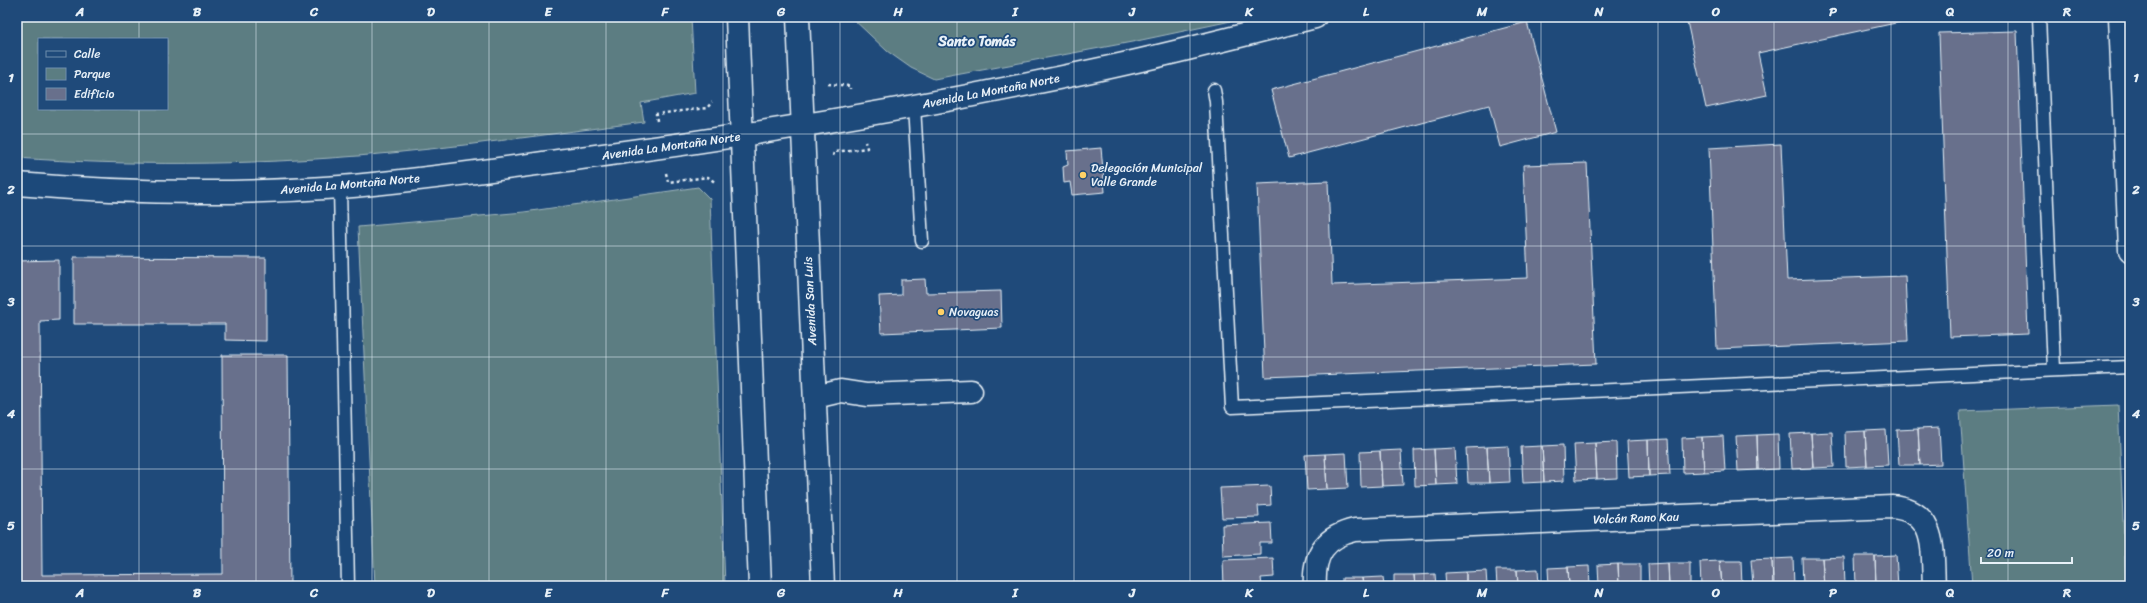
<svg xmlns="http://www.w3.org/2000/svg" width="2147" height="603" viewBox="0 0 2147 603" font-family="Sriracha,sans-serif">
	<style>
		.green { fill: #5b7d82; stroke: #a2b7bd; fill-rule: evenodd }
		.building { fill: #68708c; stroke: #e8f1f8 }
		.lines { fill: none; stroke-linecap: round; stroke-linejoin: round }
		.lane-casing { stroke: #e8f1f8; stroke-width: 15 }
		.street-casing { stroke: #e8f1f8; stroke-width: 25 }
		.path { stroke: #e8f1f8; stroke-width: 2.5; stroke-dasharray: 3 3; stroke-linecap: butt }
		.lane { stroke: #1f4a7a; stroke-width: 12 }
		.street { stroke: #1f4a7a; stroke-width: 22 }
		.grid { fill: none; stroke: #e8f1f8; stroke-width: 1; stroke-opacity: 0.55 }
		.poi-dot { fill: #ffd166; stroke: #1f4a7a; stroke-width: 1.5 }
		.labels { text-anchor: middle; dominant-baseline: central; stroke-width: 3.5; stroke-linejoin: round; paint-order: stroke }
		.street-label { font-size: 12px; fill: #e8f1f8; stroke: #1f4a7a }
		.poi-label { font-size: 12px; fill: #e8f1f8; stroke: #1f4a7a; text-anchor: start }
		.quarter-label { font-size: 14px; font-weight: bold; fill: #e8f1f8; stroke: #1f4a7a }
		.neatline { fill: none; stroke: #e8f1f8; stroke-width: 1.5 }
		.grid-label { font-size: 13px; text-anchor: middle; font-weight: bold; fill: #e8f1f8 }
	</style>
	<rect width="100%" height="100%" fill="#1f4a7a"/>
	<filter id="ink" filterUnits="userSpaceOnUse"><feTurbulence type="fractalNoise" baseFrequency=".025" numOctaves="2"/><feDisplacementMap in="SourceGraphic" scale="8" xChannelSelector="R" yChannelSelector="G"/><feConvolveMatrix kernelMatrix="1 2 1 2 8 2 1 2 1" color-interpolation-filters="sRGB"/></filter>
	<g filter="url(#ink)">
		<path class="green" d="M17,17h674l4,76 -54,10 3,19c-95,12 -190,26 -286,34 -113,9 -228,10 -341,2zM39,39h128v70h-128z
			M851,17h399l-118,25 -198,37 -23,-11 -24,-17z
			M698,187l12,12 15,387h-350l-17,-359 166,-15z
			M2118,405l8,181h-154l-12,-175z"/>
		<path class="building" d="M1686,17h237l-165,36 9,42 -61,13z
			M1527,22l29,110 -56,15 -11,-42 -200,53 -18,-68z
			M2017,31l11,303 -78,3 -11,-304z
			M1781,144l6,136 118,-4 3,65 -191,8 -8,-201z
			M1101,148l4,44 -33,3 -2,-13 -6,1 -1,-16 5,-2 -1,-14z
			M1587,163l9,201 -331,13 -8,-193 71,-3 4,104 196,-7 -5,-113z
			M74,257l192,1v83l-41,-1v-16h-151z
			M59,260v60l-19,1 2,254 181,-1 -1,-219h66l2,231h-273v-325z
			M925,279l1,14 75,-2 1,37 -121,5 -2,-37 22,-1v-15z
			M1939,428l2,36 -21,1 -2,-36z
			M1918,429l2,36h-21l-2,-35z
			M1886,430l2,35 -21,1 -2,-35z
			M1865,431l2,35 -21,1 -1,-35z
			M1832,432l2,35 -21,1 -2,-35z
			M1811,433l2,35 -21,1 -2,-35z
			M1778,434l1,35 -21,1 -1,-35z
			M1757,435l1,35 -20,1 -2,-35z
			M1723,436l2,35 -21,1 -2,-35z
			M1702,437l2,35 -21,1 -1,-35z
			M1668,439l2,36 -21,1 -1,-36z
			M1648,440l1,36 -20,1 -2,-36z
			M1616,442l1,36 -20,1 -2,-36z
			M1595,443l2,36 -21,1 -2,-36z
			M1563,445l1,36 -20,1 -2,-36z
			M1508,446l2,36 -21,1 -2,-36z
			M1542,446l2,36 -21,1 -2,-36z
			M1487,447l2,36h-21l-2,-35z
			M1455,448l2,36 -21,1 -2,-36z
			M1434,449l2,36 -21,1 -1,-36z
			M1401,450l2,35 -21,1 -2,-35z
			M1380,451l2,35 -21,1 -1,-35z
			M1346,453l2,35 -21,1 -2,-35z
			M1325,454l2,35 -20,1 -2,-35z
			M1270,486l1,19 -13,1 1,11 -37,1 -2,-30z
			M1271,523l1,20h-12v11l-37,2 -1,-31z
			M1896,555l2,31h-22l-1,-30z
			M1855,556h20l1,30h-20z
			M1844,557l1,29h-21l-2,-28z
			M1273,558l1,19 -13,1 1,8h-38l-1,-26z
			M1793,558l1,28h-21l-1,-27z
			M1802,558h20l2,28h-21z
			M1772,559l1,27h-20l-2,-26z
			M1720,561h21l1,25h-20z
			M1720,561l2,25h-21l-1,-24z
			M1668,563h22v23h-21z
			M1668,563l1,23h-20l-1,-22z
			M1618,564h22v22h-21z
			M1618,564l1,22h-20l-1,-21z
			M1589,566l1,20h-21l-1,-19z
			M1568,567l1,19h-20l-1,-18z
			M1538,569l1,17h-21l-1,-16z
			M1496,570h21l1,16h-21z
			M1486,571l1,15h-21v-14z
			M1466,572v14h-20l-1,-13z
			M1435,574l1,12h-21l-1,-11z
			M1394,575h20l1,11h-21z
			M1383,577l1,9h-21l-1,-8z
			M1342,578h20l1,8h-21z"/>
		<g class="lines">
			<defs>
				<path id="lane" d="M2039,17l15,352
					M1214,90l2,12 16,305 898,-40
					M914,106l8,135
					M340,187l8,399"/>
				<path id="street" d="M737,17l23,569
					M798,17l25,569
					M2120,17l10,233
					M17,184c107,9 216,11 323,3 86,-7 171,-20 256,-31 173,-23 344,-52 514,-89 69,-15 137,-33 205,-50
					M815,397l26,-6 26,4 104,-4
					M1315,586c-2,-31 9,-49 40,-56l537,-23c46,4 40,44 42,79"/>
			</defs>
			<use href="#lane" class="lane-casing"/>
			<use href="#street" class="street-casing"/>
			<path class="path" d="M828,84l22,2v3
				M657,121l-1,-7 51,-6 5,-6
				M833,156l1,-4 33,-4 -2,-6
				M666,173l2,9 40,-5 8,6"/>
			<use href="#lane" class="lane"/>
			<use href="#street" class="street"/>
		</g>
	</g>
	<path class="grid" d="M139,17v22M256,17v569M372,17v569M489,17v569M606,17v569M723,17v569M840,17v569M957,17v569M1074,17v569M1190,17v569M1307,17v569M1424,17v569M1541,17v569M1658,17v569M1774,17v569M1891,17v569M2008,17v569M139,109v477M17,134h2113M17,246h2113M17,357h2113M17,469h2113"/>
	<g class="poi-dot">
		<circle cx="1083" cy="175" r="4"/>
		<circle cx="941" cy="312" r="4"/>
	</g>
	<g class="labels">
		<g class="street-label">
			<text transform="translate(991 91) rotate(-11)">Avenida La Montaña Norte</text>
			<text transform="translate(671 146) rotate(-8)">Avenida La Montaña Norte</text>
			<text transform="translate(350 184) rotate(-5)">Avenida La Montaña Norte</text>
			<text transform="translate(810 301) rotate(-93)">Avenida San Luis</text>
			<text transform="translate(1636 518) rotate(-2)">Volcán Rano Kau</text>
		</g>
		<g class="poi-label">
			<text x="1091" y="168">Delegación Municipal<tspan x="1091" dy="14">Valle Grande</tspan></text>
			<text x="949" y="312">Novaguas</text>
		</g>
		<g class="quarter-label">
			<text x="977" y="41">Santo Tomás</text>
		</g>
	</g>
	<rect width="2147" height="603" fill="none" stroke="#1f4a7a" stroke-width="44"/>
	<rect x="38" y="38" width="130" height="72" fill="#1f4a7a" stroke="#6f8dac"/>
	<rect x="46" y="51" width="20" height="6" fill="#1f4a7a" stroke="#6f8dac"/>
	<text x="74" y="58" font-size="12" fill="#e8f1f8">Calle</text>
	<rect x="46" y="68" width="20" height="12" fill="#5b7d82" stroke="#6f8dac"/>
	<text x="74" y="78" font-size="12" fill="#e8f1f8">Parque</text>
	<rect x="46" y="88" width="20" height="12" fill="#68708c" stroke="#6f8dac"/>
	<text x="74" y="98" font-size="12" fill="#e8f1f8">Edificio</text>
	<path d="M1981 557v6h91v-6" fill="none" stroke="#e8f1f8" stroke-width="2"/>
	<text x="1987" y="557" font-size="12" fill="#e8f1f8" stroke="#1f4a7a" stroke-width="3" paint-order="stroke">20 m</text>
	<rect x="22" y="22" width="2103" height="559" class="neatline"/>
	<g class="grid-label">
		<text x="80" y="16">A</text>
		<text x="197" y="16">B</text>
		<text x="314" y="16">C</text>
		<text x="431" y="16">D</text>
		<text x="548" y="16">E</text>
		<text x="665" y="16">F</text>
		<text x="781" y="16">G</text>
		<text x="898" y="16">H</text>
		<text x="1015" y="16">I</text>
		<text x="1132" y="16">J</text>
		<text x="1249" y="16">K</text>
		<text x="1366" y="16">L</text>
		<text x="1482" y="16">M</text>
		<text x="1599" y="16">N</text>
		<text x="1716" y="16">O</text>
		<text x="1833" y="16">P</text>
		<text x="1950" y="16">Q</text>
		<text x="2067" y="16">R</text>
		<text x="11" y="82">1</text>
		<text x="2136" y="82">1</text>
		<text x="11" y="194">2</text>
		<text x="2136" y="194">2</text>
		<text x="11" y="306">3</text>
		<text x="2136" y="306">3</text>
		<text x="11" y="418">4</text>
		<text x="2136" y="418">4</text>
		<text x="11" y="530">5</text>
		<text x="2136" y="530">5</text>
		<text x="80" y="597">A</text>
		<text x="197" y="597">B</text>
		<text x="314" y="597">C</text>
		<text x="431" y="597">D</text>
		<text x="548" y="597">E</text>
		<text x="665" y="597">F</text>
		<text x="781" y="597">G</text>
		<text x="898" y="597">H</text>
		<text x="1015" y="597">I</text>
		<text x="1132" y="597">J</text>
		<text x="1249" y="597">K</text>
		<text x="1366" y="597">L</text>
		<text x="1482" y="597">M</text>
		<text x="1599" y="597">N</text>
		<text x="1716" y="597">O</text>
		<text x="1833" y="597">P</text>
		<text x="1950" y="597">Q</text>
		<text x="2067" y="597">R</text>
	</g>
</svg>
